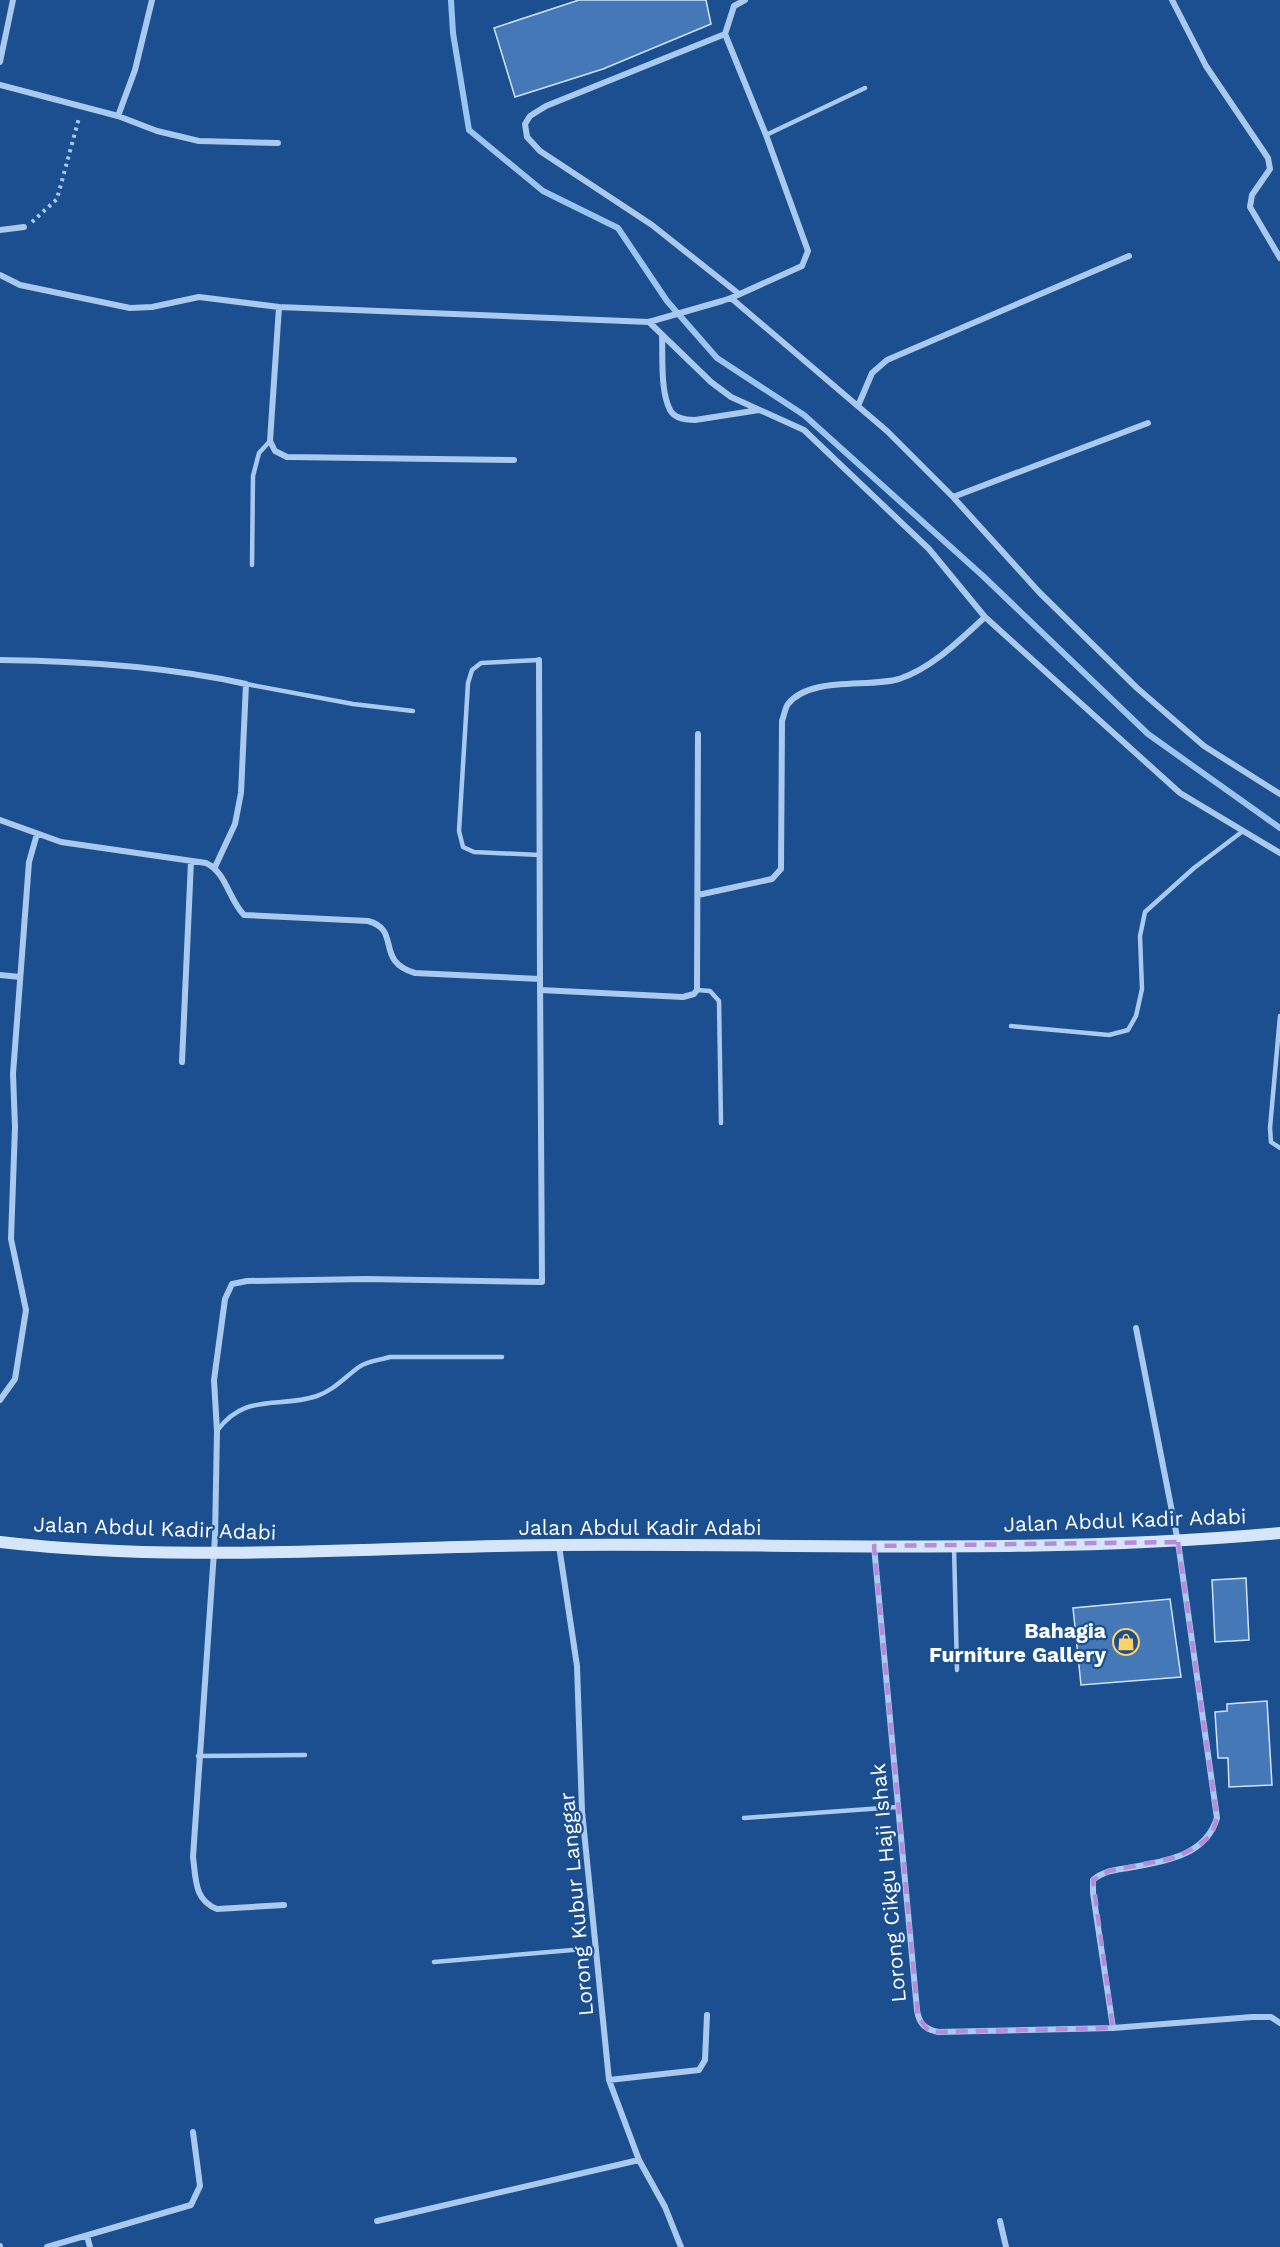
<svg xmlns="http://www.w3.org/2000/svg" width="1280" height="2247" viewBox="0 0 1280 2247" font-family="'Work Sans',sans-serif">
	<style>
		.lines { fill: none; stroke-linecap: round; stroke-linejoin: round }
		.stream { stroke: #9cc4f0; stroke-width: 6 }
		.building { fill: #4478b7; stroke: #cfe3fa; stroke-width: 1.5 }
		.path { stroke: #a9c9ee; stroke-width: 4; stroke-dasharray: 3 4.5; stroke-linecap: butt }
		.service { stroke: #a9c9ee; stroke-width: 4.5 }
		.minor { stroke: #a9c9ee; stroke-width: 6 }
		.secondary { stroke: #d6e6fa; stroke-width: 12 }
		.marked { fill: none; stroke: #b68bdc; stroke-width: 4.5; stroke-dasharray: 12 8; stroke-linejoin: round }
		.labels { text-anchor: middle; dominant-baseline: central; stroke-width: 4.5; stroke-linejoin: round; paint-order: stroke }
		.street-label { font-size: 21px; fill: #fff; stroke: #1b4f8f }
		.poi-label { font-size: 21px; font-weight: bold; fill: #fff; stroke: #1b4f8f; text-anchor: end }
	</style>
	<rect width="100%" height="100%" fill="#1b4f8f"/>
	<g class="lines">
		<path class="stream" d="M451,0l2,33 16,97 74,61 75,37 49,73 50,57 87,57 179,161 165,158 132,94"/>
	</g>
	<path class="building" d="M579,0h127l5,24 -108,45 -88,28 -21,-69z
		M1246,1578l3,62 -34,2 -3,-62z
		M1170,1599l11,78 -100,8 -8,-77z
		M1267,1701l5,84 -43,2 -1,-29h-10l-3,-46 12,-1v-7z"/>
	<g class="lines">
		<path class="path" d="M32,222l25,-23 22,-81"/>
		<path class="service" d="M766,135l99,-47
			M252,565l1,-89 6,-23 11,-12
			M539,660l-58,3 -9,7 -4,13 -9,148 4,16 11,5 66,3
			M246,684l107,20 60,7
			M697,990l13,1 9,10 2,122
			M1280,1016l-10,112 1,14 9,6
			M1011,1026l98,9 19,-5 8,-14 6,-27 -2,-53 5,-24 49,-44 49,-37
			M217,1431c28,-39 61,-22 100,-35 17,-6 28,-19 42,-29 8,-6 21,-7 31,-10h112
			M954,1547l3,123
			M198,1756l107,-1
			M744,1818l153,-11
			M434,1962l162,-14"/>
		<path class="minor" d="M1172,0l34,66 62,92 2,11 -18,26 -2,12 30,51
			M725,34l9,-28 11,-6
			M0,62l13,-62
			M0,85l118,31 17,-46 17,-70
			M118,116l39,15 42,10 79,2
			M0,230l24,-3
			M0,275l20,10 110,23 22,-1 47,-10 80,10 370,15 73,-21 9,-3 71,-32 6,-15 -42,-116 -41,-101 -179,72 -16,10 -5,8 2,13 13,14 112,74 87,69
			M731,298l156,133 66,66 86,95 98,96 67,58 76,48
			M279,307l-9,134 5,10 12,6 227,3
			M649,322l62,60 20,15 73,33 125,119 56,68 195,176 100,60
			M662,335c1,22 -2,55 8,75 5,9 16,10 25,10l64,-10
			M858,406l14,-33 15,-13 242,-104
			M953,497l195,-74
			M0,660c82,1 166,6 246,24l-5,109 -6,31 -20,43
			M539,660l1,319
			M0,820l61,22 145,21c20,9 23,37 38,52l124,6c34,9 6,40 47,52l125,6 2,303 -176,-3 -119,2 -15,3 -7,15 -11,81 3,51 -2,106 -22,320c3,22 1,43 24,52l67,-4
			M698,895l74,-16 9,-10 1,-148c2,-5 3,-13 6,-17 22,-28 80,-16 111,-25 33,-11 61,-39 86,-62
			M0,975l20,2
			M540,990l143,7 11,-3 3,-4 1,-256
			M182,1062l9,-201
			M0,1400l15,-21 11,-69 -15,-71 4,-112 -2,-53 16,-212 8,-28
			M559,1546l18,120 5,145 27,269 30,80 26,47 16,40
			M874,1546l43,464c2,14 8,19 21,22l175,-4 -20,-135v-13c10,-9 22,-10 35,-12 36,-7 77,-11 89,-50l-39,-276 -42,-214
			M1113,2028l139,-11h19l9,6
			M609,2080l90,-10 6,-10 2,-45
			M377,2221l262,-61
			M1000,2221l6,26
			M87,2236l3,11
			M0,2246v1
			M47,2247l144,-42 9,-19 -7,-54"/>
		<path class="secondary" d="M0,1542c186,22 373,4 560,3 239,-2 481,10 720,-12"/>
	</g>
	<path class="marked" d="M1178,1542l39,276 -5,16 -15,13 -24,11 -64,13 -16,9 20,148 -175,4 -10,-2 -10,-13 -44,-471z"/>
	<defs>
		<symbol id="shop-ring" viewBox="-11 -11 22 22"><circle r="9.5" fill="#1b4f8f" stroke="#ffd166" stroke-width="1.5"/><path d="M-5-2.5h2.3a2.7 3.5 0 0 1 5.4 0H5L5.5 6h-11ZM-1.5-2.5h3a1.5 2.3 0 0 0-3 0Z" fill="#ffd166"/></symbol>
	</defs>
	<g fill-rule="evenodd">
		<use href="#shop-ring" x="1111" y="1627" width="30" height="30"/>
	</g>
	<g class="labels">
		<g class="street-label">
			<text transform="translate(1125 1520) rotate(-2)">Jalan Abdul Kadir Adabi</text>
			<text x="640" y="1527">Jalan Abdul Kadir Adabi</text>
			<text transform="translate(155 1528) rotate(2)">Jalan Abdul Kadir Adabi</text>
			<text transform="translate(888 1883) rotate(-95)">Lorong Cikgu Haji Ishak</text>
			<text transform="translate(576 1904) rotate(-95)">Lorong Kubur Langgar</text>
		</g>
		<g class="poi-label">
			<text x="1106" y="1630">Bahagia<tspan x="1106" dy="24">Furniture Gallery</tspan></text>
		</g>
	</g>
</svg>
